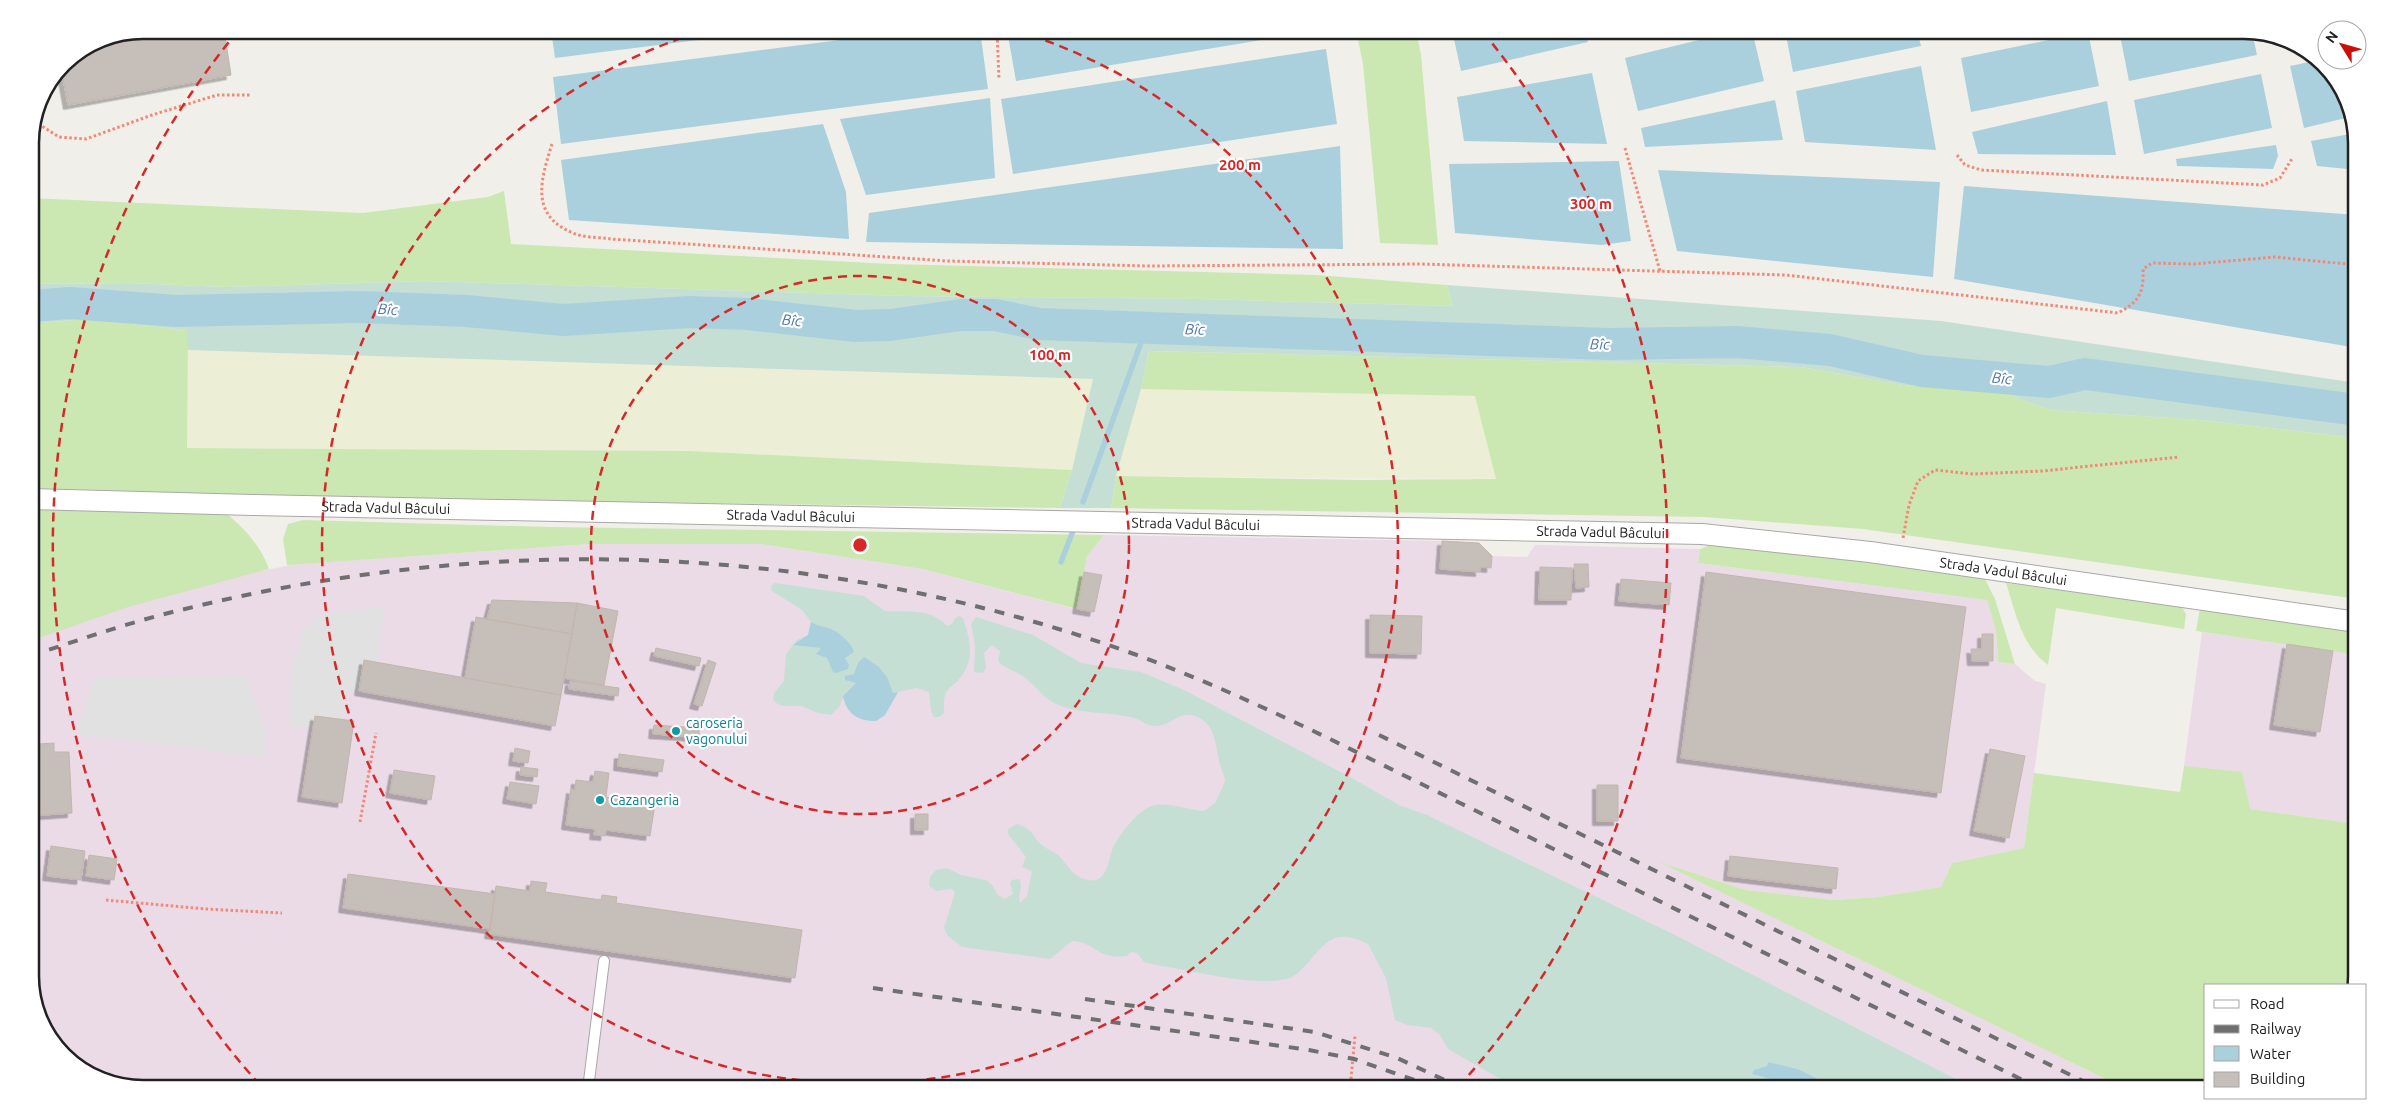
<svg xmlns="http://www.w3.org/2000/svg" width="2387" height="1119" viewBox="0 0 2387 1119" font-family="Ubuntu,sans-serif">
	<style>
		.industrial { fill: #eadbe7 }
		.farmland { fill: #ecefd5 }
		.grass { fill: #cbe8b2 }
		.wetland { fill: #c6dfd4 }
		.parking { fill: #e1e1e1 }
		.water { fill: #abd0dd }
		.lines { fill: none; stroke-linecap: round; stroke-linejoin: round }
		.stream { stroke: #abd0dd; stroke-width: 5.5 }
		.river { stroke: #abd0dd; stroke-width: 32 }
		.building { fill: #c6beb8; stroke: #c3b6ab; filter: url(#shadow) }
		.lane-casing { stroke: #a8a8a8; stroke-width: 12 }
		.street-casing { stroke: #a8a8a8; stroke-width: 22 }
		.path { stroke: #f48876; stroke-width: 3; stroke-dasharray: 2.5 2.5; stroke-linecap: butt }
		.lane { stroke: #fff; stroke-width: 10 }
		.street { stroke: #fff; stroke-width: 20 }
		.rail { stroke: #6f6f6f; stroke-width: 4; stroke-dasharray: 10 10; stroke-linecap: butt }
		.ring { fill: none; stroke: #d62828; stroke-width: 2.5; stroke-dasharray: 9 6 }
		.culture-dot { fill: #0f9aa8; stroke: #fff; stroke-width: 2 }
		.labels { text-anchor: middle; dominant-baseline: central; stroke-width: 4.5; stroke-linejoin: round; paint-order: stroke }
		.street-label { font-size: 14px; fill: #212121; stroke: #fff }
		.culture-label { font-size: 14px; fill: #0d838f; stroke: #fff; text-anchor: start }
		.water-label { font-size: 15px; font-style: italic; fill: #4d77a7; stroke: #fff }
		.rim { fill: none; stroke: #212121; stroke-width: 2.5 }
		.centre { fill: #d62828; stroke: #fff; stroke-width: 2.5 }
		.ring-label { font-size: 15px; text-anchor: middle; font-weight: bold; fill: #d62828; stroke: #fff; stroke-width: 4.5; stroke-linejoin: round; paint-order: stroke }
	</style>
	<defs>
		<filter id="shadow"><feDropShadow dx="-4.5" dy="4.5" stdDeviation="0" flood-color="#0004"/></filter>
	</defs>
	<rect width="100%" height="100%" fill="#f1efe9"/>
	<path class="industrial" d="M1104,535l338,6 37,2 13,13 35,1 8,-12 165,4 -2,14 289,37 9,31 2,31 17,2 20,17 11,3 -22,164 -72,15 -11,24 -63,10 -44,3 -88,-10 -82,-26 462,225h-1983l-44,-9 -46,-35 -23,-61v-351l121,-40 145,-29 294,-20h170l162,25 154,40 11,-53z
		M2202,632l155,23v169l-107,-15 -66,-43z"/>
	<path class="farmland" d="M187,350l907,29 -22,91 -382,-19 -503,-3z
		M1701,386l-205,93 -380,-3 25,-87 335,7z"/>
	<path class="grass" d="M1356,30h60l5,25 17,190 -58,-2 -17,-179z
		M504,191l7,53 380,20 425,11 131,10 6,21 -253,-7 -294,-3 -481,-15 -199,6 -96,-4 -100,1v-86l333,15 125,-16z
		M84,319l104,11 -1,118 503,3 382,19 -12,38 -660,-9 -370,-11v-164z
		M1149,351l652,16 102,18 99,7 48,18 150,10 157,18v161l-494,-70 -159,-12 -593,-9 5,-32 243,4 137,-1 -21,-83 -334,-7z
		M30,510l196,3c19,16 34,32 43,56l-141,38 -98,34z
		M303,520l246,7 555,8 -17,21 -10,53 -155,-40 -162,-25h-170l-303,21 -4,-26 5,-15z
		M1716,543l244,31 25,5 10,20 20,65 -17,-2 -2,-31 -9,-31 -289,-37 2,-14z
		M2006,583l176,24 4,7 -2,15 -128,-21 -8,57c-27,-20 -32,-51 -42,-82z
		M2200,608l157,22v25l-161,-24z
		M2184,766l58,6 8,37 107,15 -2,161h-149v104h-80l-467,-227 87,28 88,10 44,-3 63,-10 11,-24 72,-15 10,-75 146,19z"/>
	<path class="wetland" d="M425,281l481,15 294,3 253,7 -6,-21 494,36 416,62v55l-157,-18 -150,-10 -48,-18 -99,-7 -102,-18 -652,-16 -8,38 -25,87 -5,32h-51l12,-38 21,-91 -906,-29v-20l-103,-11 -54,5 1,-40 99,-1 96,4z
		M775,583l89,13 21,15c21,1 47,-3 62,15l5,-2 3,-6 4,-2 4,2c6,18 12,38 0,56 -13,19 -20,9 -19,39l-5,4h-5l-3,-6 -2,-19 -13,-4 -18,4 -13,23 -9,6c-17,0 -29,-6 -33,-24l-3,9 -9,9 -13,-2 -17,-7h-18l-7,-3 -3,-4 1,-6 10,-12 2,-27 11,-14 11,-5 3,-13 -9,-12 -30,-19 -1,-5z
		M976,617l57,18 48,28 60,9 43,18 168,88 47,27 28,10 244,118 304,156h-137l-40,-20 -30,-7 -1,4 -15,8 22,6 17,9h-273l-70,-40 -8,-14 -9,-7 -24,-3 -12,-5 -9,-42 -18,-34c-35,-17 -41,-2 -63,22 -4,4 -10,10 -15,12 -32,10 -95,-7 -129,-12l-17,-4 -7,-9 -6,-1 -4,4c-31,4 -31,-14 -55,-15l-22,18 -88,-12 -14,-11 -4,-8 11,-36 -3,-3 -16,2 -7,-5 1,-9 6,-7 11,-2 14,7 25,5 6,5 6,10 7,4 8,-5 -3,-11 2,-3 7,-1c5,8 -2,16 1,24l7,-7 5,-25 -10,-4 4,-10 -18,-23v-5l9,-5c19,7 14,12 26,22 5,4 11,5 16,10 10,10 14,21 29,24 20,5 20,-22 26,-35 8,-13 20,-29 33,-37 16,-9 40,2 57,3l11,-8 10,-21c0,-7 -5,-14 -6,-21 -4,-18 -4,-38 -24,-45 -16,-6 -24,10 -39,10 -10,0 -16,-7 -25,-9 -23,-5 -53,-3 -75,-13 -13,-6 -21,-19 -32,-27 -8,-6 -19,-8 -26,-16l2,-10 -8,-6 -8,8 2,15 -3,5 -9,-1 1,-27 -4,-21z"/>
	<path class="parking" d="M384,607l-5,55 -15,-2 -5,31h-12l-5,29 -27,-4 -2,13 -24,-2 2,-69 6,-1 5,-25 20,-18z
		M247,676l18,55v27l-189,-24 20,-57z"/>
	<path class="water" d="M551,30h226l-222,28z
		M918,30h62l8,59 -427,55 -8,-67z
		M1007,30h314l-305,51z
		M1452,30h133l3,12 -127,29z
		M1740,30h12l12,51 -126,30 -13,-53z
		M1785,30h132l4,16 -128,26z
		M2119,30h125l8,2 5,23 -128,26z
		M2088,32l11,54 -128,26 -10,-54z
		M1326,49l11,75 -324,50 -12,-75z
		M2314,61l24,19 12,37 -46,11 -14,-62z
		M1921,66l15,84 -131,-8 -9,-51z
		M1592,73l15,71 -143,-3 -7,-44z
		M2261,74l11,54 -128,26 -10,-54z
		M990,98l5,80 -129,17 -26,-76z
		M1775,100l8,40 -138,7 -4,-19z
		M2107,101l9,54 -138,-1 -6,-22z
		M823,124l23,68 3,47 -280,-19 -8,-60z
		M2356,133l1,37 -40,-4 -6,-25z
		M2276,145l2,11 -5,13 -96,-3 -1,-7z
		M1340,146l3,103 -477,-7 3,-29z
		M1619,161l12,80 -30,4 -146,-12 -6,-69z
		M1658,170l282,12 -7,95 -256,-26z
		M1964,186l393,29v133l-403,-69z
		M811,622c7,5 15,4 22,8 7,3 20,15 21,22l-9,6 4,7 -1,4 -12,4 -3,-1 -6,-14 -11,-4 5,-6 -28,-3 15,-10z
		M864,657l15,10 8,10 6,16 5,-1 -13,23 -9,6c-18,0 -29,-7 -33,-25l13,-13 -11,-3v-4l9,-2 4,-11z
		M1768,1062l30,7 40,20h-47l-17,-9 -22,-6 2,-4 13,-4z"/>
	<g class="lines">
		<path class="stream" d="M1083,502l64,-176
			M1061,562l12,-31"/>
		<path class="river" d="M30,306l40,-3 106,8 185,-4 105,4 98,9 125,-8 59,2 108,12 34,-1 71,-10h34l44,9 569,20 129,-2 93,8 92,21 127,11 36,-8 272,36"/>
	</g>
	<path class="building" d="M193,30h31l7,45 -163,30 -7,-38 23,-18z
		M1442,541l37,2 13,13 -1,12 -11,-1v5l-40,-3z
		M1574,564h14l1,23 -13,1z
		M1540,567l32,1 -1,32h-32z
		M1084,572l18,3 -8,37 -17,-3z
		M1706,572l260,35 -25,186 -260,-35z
		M1621,579l50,4 -2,22 -50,-4z
		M492,600l85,3 -5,31 -85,-15z
		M577,603l41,8 -14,74 -40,-7z
		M1370,615l52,1 -1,38 -51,-1z
		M476,617l96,17 -11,61 -96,-17z
		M1982,634h11v27h-21l-1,-12h11z
		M2287,644l46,7 -13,81 -46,-7z
		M656,648l45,10 -2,8 -45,-10z
		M364,660l197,35 -6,31 -196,-35z
		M708,660l8,3 -14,43 -8,-2z
		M570,681l49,7 -1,8 -49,-7z
		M315,716l39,5 -12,82 -40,-6z
		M654,725l45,3v9l-46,-3z
		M54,743v9h15l3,61 -42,3v-63h9v-9z
		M515,748l15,3 -2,12 -15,-2z
		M1990,749l35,7 -16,82 -35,-7z
		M619,754l45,6 -2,12 -44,-6z
		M521,767l17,2 -1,8 -17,-2z
		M394,770l41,6 -4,24 -41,-7z
		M595,771l14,2 -3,24 49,7 -5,32 -44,-6 -1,6 -11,-1 1,-6 -29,-4 5,-36 4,1 1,-10 17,2z
		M510,782l29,4 -3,18 -29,-5z
		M1597,785h21v36h-21z
		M915,814h13v16h-13z
		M51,846l34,5 -4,29 -34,-4z
		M89,855l28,4 -3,21 -28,-4z
		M1730,856l108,12 -2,21 -108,-13z
		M348,874l147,20 -5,35 -147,-21z
		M531,881l16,2 -2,9 56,8 1,-5 15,2 -1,6 186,27 -7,48 -306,-44 7,-48 34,5z"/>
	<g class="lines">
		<defs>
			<path id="lane" d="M588,1089l16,-128"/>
			<g id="street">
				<path id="s1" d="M30,499l223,6 1449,29 168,18 487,70"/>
			</g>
		</defs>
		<use href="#lane" class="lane-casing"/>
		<use href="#street" class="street-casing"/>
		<path class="path" d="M997,30l2,50
			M34,121l25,16 27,2 66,-24 65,-20h34
			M552,144c-11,35 -23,71 21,89 11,5 26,4 38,6l337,22 200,5 272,-2 366,11 332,38c21,-11 26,-20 25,-44l9,-6 42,1 81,-7 82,8
			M1625,148l35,123
			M1957,155l8,10 16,5 282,15 17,-7 13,-21
			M1903,538l6,-33 9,-24 17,-11 38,4 69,-3 137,-14
			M360,822l16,-89
			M106,900l100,9 76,4
			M1350,1089l5,-53"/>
		<use href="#lane" class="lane"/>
		<use href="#street" class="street"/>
		<path class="rail" d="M30,656c52,-17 103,-35 155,-47 316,-78 643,-65 949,45 68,25 134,55 198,86l709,349
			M1379,735l720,354
			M873,988l436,62 45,9 86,30
			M1085,999l230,33 82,26 67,31"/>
	</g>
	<g class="ring">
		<circle cx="860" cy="545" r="269"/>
		<path d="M1017 31A538 538 0 1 1 703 31"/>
		<path d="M260 1085A807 807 0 0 1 237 32M1483 32A807 807 0 0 1 1460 1085"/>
	</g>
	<g class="culture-dot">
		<circle cx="676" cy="731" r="5"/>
		<circle cx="600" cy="800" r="5"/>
	</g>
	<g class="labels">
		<g class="street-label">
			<text stroke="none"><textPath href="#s1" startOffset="356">Strada Vadul Bâcului</textPath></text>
			<text stroke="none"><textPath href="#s1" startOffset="761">Strada Vadul Bâcului</textPath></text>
			<text stroke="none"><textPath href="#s1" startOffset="1166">Strada Vadul Bâcului</textPath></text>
			<text stroke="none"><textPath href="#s1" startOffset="1571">Strada Vadul Bâcului</textPath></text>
			<text stroke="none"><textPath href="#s1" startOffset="1976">Strada Vadul Bâcului</textPath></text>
		</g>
		<g class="culture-label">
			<text x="686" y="723">caroseria<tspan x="686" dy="16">vagonului</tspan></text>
			<text x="610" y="800">Cazangeria</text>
		</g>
		<g class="water-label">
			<text transform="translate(388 309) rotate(4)">Bîc</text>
			<text transform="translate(792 320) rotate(5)">Bîc</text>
			<text transform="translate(1195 329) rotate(2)">Bîc</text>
			<text transform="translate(1600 344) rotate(1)">Bîc</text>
			<text transform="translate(2002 378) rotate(5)">Bîc</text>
		</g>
	</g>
	<path d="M0 0H2387V1119H0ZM143 39H2244A104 104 0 0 1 2348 143V976A104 104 0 0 1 2244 1080H143A104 104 0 0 1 39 976V143A104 104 0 0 1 143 39Z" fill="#fff" fill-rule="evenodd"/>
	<path class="rim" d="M143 39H2244A104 104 0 0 1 2348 143V976A104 104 0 0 1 2244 1080H143A104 104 0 0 1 39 976V143A104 104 0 0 1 143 39Z"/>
	<circle cx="860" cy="545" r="8" class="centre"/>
	<g class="ring-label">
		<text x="1240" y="170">200 m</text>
		<text x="1591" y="209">300 m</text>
		<text x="1050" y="360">100 m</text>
	</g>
	<rect x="2204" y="984" width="162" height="115" fill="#ffffff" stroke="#a6a6a6"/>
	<rect x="2214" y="1000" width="25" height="8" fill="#ffffff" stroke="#a6a6a6"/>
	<text x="2250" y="1009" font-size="15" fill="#212121">Road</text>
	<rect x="2214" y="1025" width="25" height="8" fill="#6f6f6f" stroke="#a6a6a6"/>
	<text x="2250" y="1034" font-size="15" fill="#212121">Railway</text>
	<rect x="2214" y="1046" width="25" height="15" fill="#abd0dd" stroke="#a6a6a6"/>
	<text x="2250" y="1059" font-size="15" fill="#212121">Water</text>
	<rect x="2214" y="1072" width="25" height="15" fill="#c6beb8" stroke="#a6a6a6"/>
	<text x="2250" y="1084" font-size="15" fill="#212121">Building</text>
	<g transform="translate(2342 45) rotate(307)"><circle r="24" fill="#ffffff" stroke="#a6a6a6"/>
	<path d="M0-4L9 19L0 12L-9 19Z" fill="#ca0f09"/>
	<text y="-8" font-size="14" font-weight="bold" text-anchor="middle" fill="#212121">N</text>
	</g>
</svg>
